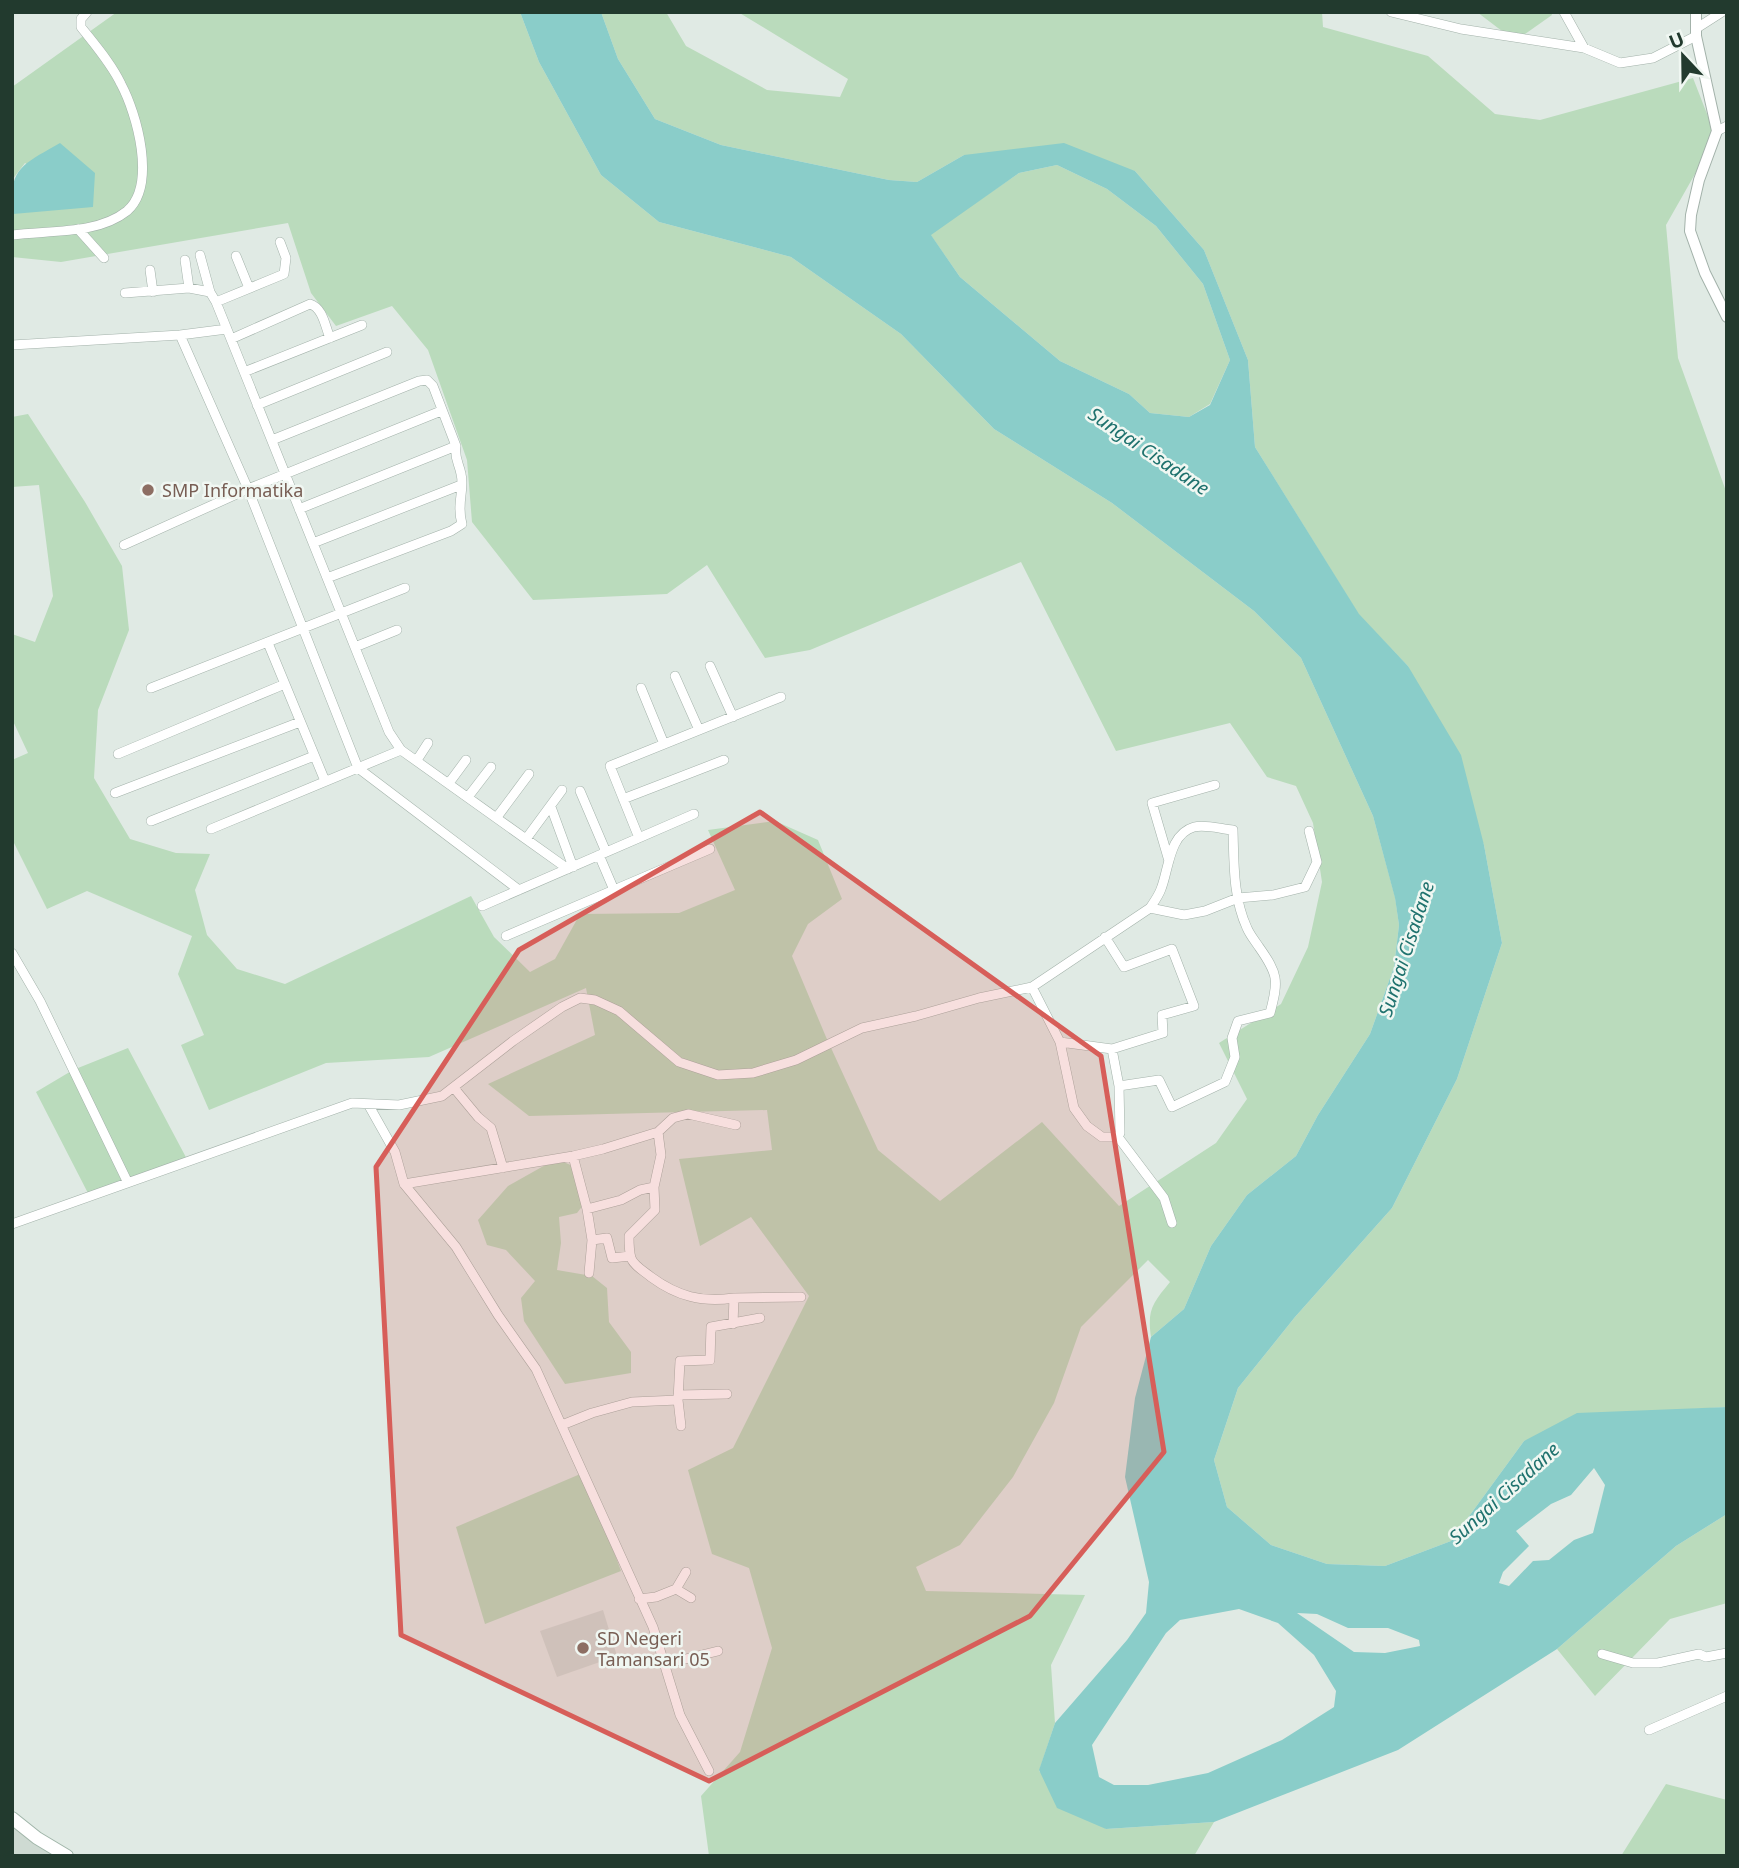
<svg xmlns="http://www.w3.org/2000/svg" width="1739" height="1868" viewBox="0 0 1739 1868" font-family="'Noto Sans',sans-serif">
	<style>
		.built { fill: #cedad2 }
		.green { fill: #badbbc }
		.water { fill: #8acdc9; fill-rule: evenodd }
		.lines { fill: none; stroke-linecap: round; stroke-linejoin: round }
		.minor-casing { stroke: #a3b2aa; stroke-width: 10 }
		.tertiary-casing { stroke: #a3b2aa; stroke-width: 12 }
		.secondary-casing { stroke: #a0b5a9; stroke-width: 14 }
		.minor { stroke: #fff; stroke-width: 9 }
		.tertiary { stroke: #fff; stroke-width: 10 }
		.secondary { stroke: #fff; stroke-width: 12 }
		.marked { fill: #d75e59; fill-opacity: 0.2; stroke: #d75e59; stroke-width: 5; stroke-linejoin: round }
		.education-dot { fill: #8d6e63; stroke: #f0f7f2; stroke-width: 2.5 }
		.labels { text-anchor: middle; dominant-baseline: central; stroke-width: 5; stroke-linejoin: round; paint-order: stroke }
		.education-label { font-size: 18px; fill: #785e54; stroke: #f0f7f2; text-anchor: start }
		.water-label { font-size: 19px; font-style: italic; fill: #1f726e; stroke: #f0f7f2 }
	</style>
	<rect width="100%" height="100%" fill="#e0eae4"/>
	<path class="built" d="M603,1610l14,46 -60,21 -17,-46z
		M12,1816l53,40h-53z"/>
	<path class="green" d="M117,12h403l19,50 62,113 58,47 132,35 110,77 93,95 118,74 142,108 47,47 72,158 22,81 4,28 -5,42 -24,67 -52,81 -22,41 -49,39 -36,51 -27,63 -33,28c-4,-28 2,-34 19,-55l-22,-22 -67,67 -27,76 -41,74 -53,68 -44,22 10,24 159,4 -34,70 4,58 -16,48 67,58 108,-7 -20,34h-485l-8,-60 39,-44 32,-104 -23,-80 -37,-14 -24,-84 45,-22 76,-152 -58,-79 -51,29 -21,-87 93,-9 -5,-40 -238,6 -41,-32 107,-49 -9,-47 -157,69 -103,6 -117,47 -28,-65 23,-10 -26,-61 14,-38 -105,-45 -40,18 -35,-70v-79l16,-7 -16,-34v-85l23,8 18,-46 -14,-111 -27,2v-70l16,-3 57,88 37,64 7,64 -31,80 -4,68 36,61 46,14 34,1 -15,36 12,45 30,34 48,15 186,-88 23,41 36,35 25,-13 25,-45 99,-1 56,-23 -27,-60 67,-9 43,19 24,59 -34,25 -16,32 34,81 52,113 62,51 102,-79 77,84 97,-63 31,-44 -28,-56 62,-39 27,-57 14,-65 -9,-59 -17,-37 -29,-9 -37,-54 -114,28 -95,-189 -211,88 -45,8 -58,-93 -40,29 -134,6 -61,-78 -5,-62 -39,-110 -36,-44 -56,20 -25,-33 -23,-70 -227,39 -49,-5v-45l81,-6 -68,-43 -13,17v-93z
		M601,12h65l20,34 81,44 73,7 8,-18 -110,-67h584l1,15 105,29 67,58 45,6 153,-42 23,59 -50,88 12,133 49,136v913l-51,3 -152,31 -73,100 -66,25 -58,-2 -56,-19 -44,-38 -13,-47 24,-72 57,-71 97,-109 65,-129 45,-136 -18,-98 -76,-179 -49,-51 -104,-168 -7,-87 -44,-110 -69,-79 -171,-16 -47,27 -28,-2 -168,-35 -66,-26 -37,-60z
		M1477,12h74l1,3 -37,26z
		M1057,165l50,24 49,37 47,58 27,76 -20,44 -21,13 -39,-4 -21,-19 -69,-33 -100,-84 -30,-43 89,-61z
		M128,1048l61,115 -98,36 -55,-107 37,-22z
		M556,1159l22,9 9,32 -10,13 -18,4 2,26 -4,27 35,6 15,12 2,34 22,30v21l-66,11 -41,-63 -3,-23 14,-17 -29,-31 -19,-5 -9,-25 30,-34z
		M585,1472l36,99 -136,53 -29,-97z
		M1727,1514v89l-57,16 -75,77 -38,-47 119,-103z
		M1666,1784l61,16v56h-106z"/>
	<path class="water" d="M520,12h81l17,47 37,60 66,26 168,35 28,2 47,-27 100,-12 71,28 69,79 44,110 7,87 104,167 49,52 53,89 23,90 18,98 -45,136 -65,129 -97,109 -57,71 -24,72 13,47 44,38 56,19 58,2 66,-25 73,-100 53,-28 150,-6v107l-51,32 -119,103 -159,101 -184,72 -108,7 -49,-21 -18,-38 16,-47 72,-83 19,-27 3,-31 -24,-105 10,-79 16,-61 33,-28 27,-63 36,-51 49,-39 22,-41 52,-81 24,-67 5,-42 -4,-27 -22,-82 -72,-158 -47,-47 -142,-108 -118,-74 -93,-95 -110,-77 -132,-35 -58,-47 -62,-113zM1057,165l50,24 49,37 47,58 27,76 -20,45 -21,12 -39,-4 -21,-19 -69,-33 -100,-84 -29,-42 88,-62zM1594,1468l11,17 -12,48 -19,7 -25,20 -16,1 -24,25 -10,-3 4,-11 26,-26 -13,-15 35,-27 20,-9zM1239,1609l39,14 36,32 22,36 -2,16 -52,33 -74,33 -60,12h-34l-15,-8 -7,-32 74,-112 14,-13zM1297,1613l20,1 31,14h40l31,12 1,6 -35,7 -31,-1z
		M60,143l35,30 -2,34 -80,7c-6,-46 11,-50 47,-71z"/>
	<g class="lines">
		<defs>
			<path id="minor" d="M1391,12l70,17 123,19 36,15 33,-5 43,-22
				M1564,12l20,36
				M1697,28l25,-16
				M1717,131l10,-5
				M78,229l26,29
				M12,235c36,-5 85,0 115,-24 30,-26 10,-97 -6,-127 -10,-21 -26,-39 -40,-57v-8l6,-7
				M200,255l10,37
				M236,256l13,32
				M185,260l4,28
				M150,270l3,22
				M125,293l64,-5 21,4 6,10 173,430 12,18 167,119
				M216,302l68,-28 2,-16 -6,-16
				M180,335l47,-6
				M231,339l79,-35c13,4 15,22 20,34
				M12,345l168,-10 68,154 110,279 161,122
				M244,372l118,-47
				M257,405l130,-53
				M272,440l147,-59 8,-1 6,6 23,60c-2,12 3,17 5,28 4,15 -5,30 1,50l-11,7 -124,47
				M299,509l157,-63
				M313,543l148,-58
				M124,545l124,-56 193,-78
				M268,643l57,138
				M355,647l42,-17
				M710,666l23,51
				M675,676l24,54
				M151,688l254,-100
				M641,688l23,56
				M118,754l167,-70
				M417,760l11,-17
				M449,783l17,-23
				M580,791l26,61
				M115,793l185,-71
				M468,797l23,-30
				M623,799l101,-39
				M551,807l22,60
				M497,817l32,-43
				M151,821l163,-65
				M211,829l190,-79
				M639,838l-29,-72 171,-69
				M526,839l36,-49
				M599,855l15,35
				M1169,861l-17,-58 63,-18
				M482,906l212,-92
				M1150,908l34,7 21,-4 33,-13 35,-3 32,-8 12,-25 -8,-31
				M506,936l204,-87
				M12,953l28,48 87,180
				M1032,987l28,55 14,66 13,18 15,11h16l46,61 8,25
				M1060,1042l52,7 51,-16 -1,-18 32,-9 -22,-57 -48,18 -19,-30
				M1112,1049l7,37 1,47 -2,4
				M454,1088l24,29 13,11 12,40
				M368,1104l27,48 9,32 52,63 42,68 38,54 117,258 27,88 29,56
				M658,1132l3,23 -7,32 1,23 -26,26c0,7 0,15 2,22 3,8 13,13 20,19 26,19 51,26 83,21
				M573,1156l14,53 5,31 -3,33
				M404,1184l169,-28 30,-7 55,-17 15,-14 15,-4 48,11
				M587,1209l34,-9 19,-10 14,-3
				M12,1224l340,-121 47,2 43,-9 71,-55 49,-34 18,-9 15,2 24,11 60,51 39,13 35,-2 43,-13 66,-32 54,-12 63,-18 53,-11 118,-79c4,-6 9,-13 11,-19 8,-20 8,-55 33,-62 11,-3 27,2 39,3 1,33 0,68 14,98 3,7 8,13 12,19 19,27 20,33 11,66l-32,8 -6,17 3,19 -10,25 -53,25 -13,-27 -40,6
				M592,1240l15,-2 5,20 18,-2
				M733,1324l1,-26 67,-1
				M678,1395l49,-1
				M562,1425l30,-12 40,-11 46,-2
				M681,1426l-3,-26 2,-39 30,-1 1,-33 49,-9
				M676,1589l10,-17
				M639,1599l17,-2 20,-8 15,9
				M1602,1654l31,9h25l41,-9 7,3 21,-4
				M665,1664l53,-13
				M1649,1730l78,-34"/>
			<path id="tertiary" d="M1696,12v24l21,95 -18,49 -8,35 -1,16 15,42 22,44"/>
			<path id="secondary" d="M12,1818l25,20 30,18"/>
		</defs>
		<use href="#minor" class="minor-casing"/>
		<use href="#tertiary" class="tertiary-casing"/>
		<use href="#secondary" class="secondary-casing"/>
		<use href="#minor" class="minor"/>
		<use href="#tertiary" class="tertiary"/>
		<use href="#secondary" class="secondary"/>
	</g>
	<path class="marked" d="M760,812l341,244 63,396 -134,164 -321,165 -308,-146 -25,-468 143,-217z"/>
	<g class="education-dot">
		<circle cx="148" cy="490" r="7"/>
		<circle cx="583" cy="1648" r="7"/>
	</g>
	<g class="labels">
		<g class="education-label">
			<text x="162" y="490">SMP Informatika</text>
			<text x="597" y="1638">SD Negeri<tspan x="597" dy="21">Tamansari 05</tspan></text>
		</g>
		<g class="water-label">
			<text transform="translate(1149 451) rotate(34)">Sungai Cisadane</text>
			<text transform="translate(1406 949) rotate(-72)">Sungai Cisadane</text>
			<text transform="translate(1504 1493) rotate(-42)">Sungai Cisadane</text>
		</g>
	</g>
	<rect width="1739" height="1868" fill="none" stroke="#223a2e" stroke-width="28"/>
	<g transform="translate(1683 56) rotate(338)" stroke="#f0f7f2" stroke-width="5" paint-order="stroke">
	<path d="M0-5L12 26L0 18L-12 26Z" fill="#223a2e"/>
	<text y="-10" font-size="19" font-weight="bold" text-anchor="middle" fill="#223a2e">U</text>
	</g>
</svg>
